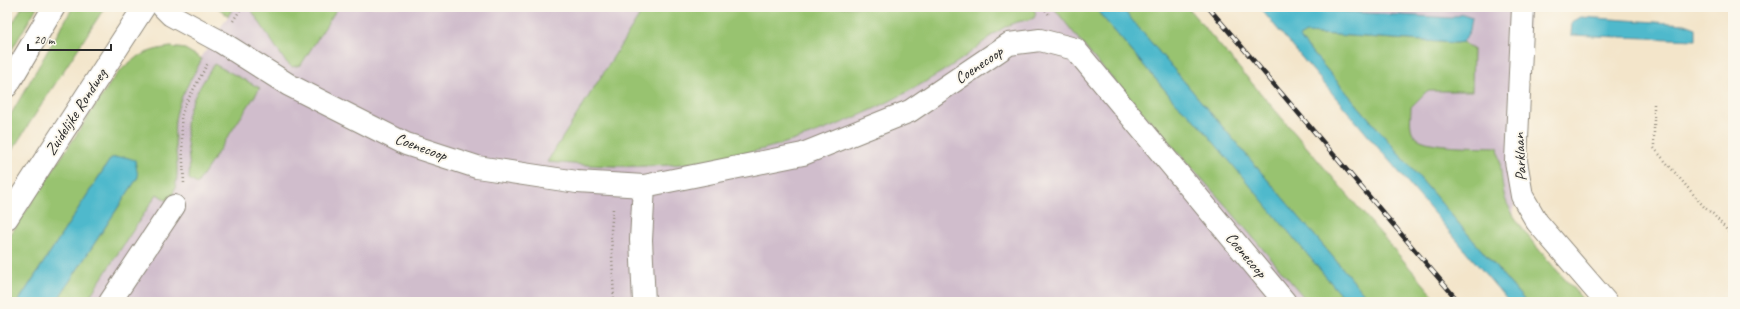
<svg xmlns="http://www.w3.org/2000/svg" width="1740" height="309" viewBox="0 0 1740 309" font-family="Caveat,sans-serif">
	<style>
		.industrial { fill: #d0bdcc }
		.green { fill: #98c36f; stroke: #62774d }
		.water { fill: #4fb9cc; stroke: #3d727c }
		.lines { fill: none; stroke-linecap: round; stroke-linejoin: round }
		.minor-casing { stroke: #8f887a; stroke-width: 24 }
		.tertiary-casing { stroke: #8f887a; stroke-width: 24 }
		.secondary-casing { stroke: #8f887a; stroke-width: 24 }
		.primary-casing { stroke: #8f887a; stroke-width: 24 }
		.path { stroke: #8f887a; stroke-width: 2.5; stroke-dasharray: 1 3; stroke-linecap: butt }
		.minor { stroke: #fff; stroke-width: 22 }
		.tertiary { stroke: #fff; stroke-width: 22 }
		.secondary { stroke: #fff; stroke-width: 22 }
		.primary { stroke: #fff; stroke-width: 22 }
		.rail-casing { stroke: #2b2b2b; stroke-width: 4.5 }
		.rail { stroke: #fbf7ec; stroke-width: 3; stroke-dasharray: 9; stroke-linecap: butt }
		.labels { text-anchor: middle; dominant-baseline: central; stroke-width: 4; stroke-linejoin: round; paint-order: stroke }
		.street-label { font-size: 16px; fill: #2b2b2b; stroke: #fbf7ec }
	</style>
	<rect width="100%" height="100%" fill="#fbf7ec"/>
	<filter id="ink" filterUnits="userSpaceOnUse"><feTurbulence type="fractalNoise" baseFrequency=".025" numOctaves="2"/><feDisplacementMap in="SourceGraphic" scale="8" xChannelSelector="R" yChannelSelector="G"/><feConvolveMatrix kernelMatrix="1 2 1 2 8 2 1 2 1" color-interpolation-filters="sRGB"/></filter>
	<filter id="wash" filterUnits="userSpaceOnUse"><feTurbulence type="fractalNoise" baseFrequency=".012" numOctaves="4" result="noise"/><feDisplacementMap in="SourceGraphic" scale="16" xChannelSelector="R" yChannelSelector="G"/><feGaussianBlur stdDeviation="0.9" result="paint"/><feColorMatrix in="noise" values="0 0 0 0 0 0 0 0 0 0 0 0 0 0 0 0 0 1.4 0 .05"/><feComposite in="paint" operator="in"/></filter>
	<g filter="url(#wash)">
		<rect width="100%" height="100%" fill="#f3e5ca"/>
		<path class="industrial" d="M234,7h881l254,295h-1322l88,-142z
			M1282,7h247l-20,265z"/>
		<path class="green" d="M22,7h15l-30,51v-25z
			M73,7h32l-98,151v-37z
			M217,7h17l-6,9z
			M252,7h86l-34,53 -3,5 -9,2 -7,-6 -33,-50z
			M645,7h387l4,6 -2,5c-8,3 -16,3 -23,6 -20,9 -35,26 -52,37 -23,15 -47,29 -71,41 -71,36 -159,62 -239,64 -34,1 -68,-1 -102,-4z
			M1053,7h41l82,96 20,17 151,182h-39l-81,-95 -134,-150z
			M1121,7h66l252,295h-68z
			M1305,33l150,10 8,-1 10,7 -1,42h-45l-16,16c0,9 -3,24 5,30 11,11 65,9 82,10 3,16 3,36 7,51 10,30 58,78 80,104h-59l-227,-265z
			M171,47l14,2 17,10c-10,19 -24,39 -27,61 -3,28 10,56 -6,82l-12,-8 -71,108h-30l82,-125 -27,-19 -93,144h-11v-62l106,-161c17,-20 31,-29 58,-32z
			M214,64l46,24 -63,96 -8,-5c2,-18 -3,-35 -3,-53 1,-23 17,-43 28,-62z"/>
		<path class="water" d="M1094,7h27l250,295h-24l-151,-181 -20,-18z
			M1259,7h40l9,5 8,-2 135,8 12,-4 9,3 -2,13 -7,12 -8,1 -149,-10 -7,4 227,265h-17z
			M1581,17l104,7 11,4v12l-125,-5 1,-13z
			M125,157l10,3 3,17 -82,125h-38l93,-144z"/>
	</g>
	<g filter="url(#ink)">
		<g class="lines">
			<defs>
				<path id="minor" d="M163,7l8,8 50,27 68,43 117,59 71,23 100,15 67,4 -3,54 3,62
					M644,186l159,-32 107,-43 99,-67 31,-4 35,9 210,253
					M110,302l64,-96"/>
				<path id="tertiary" d="M1523,7l-7,154 6,35 15,26 69,80"/>
				<path id="secondary" d="M7,218l137,-211"/>
				<path id="primary" d="M7,86l47,-79"/>
			</defs>
			<use href="#minor" class="minor-casing"/>
			<use href="#tertiary" class="tertiary-casing"/>
			<use href="#secondary" class="secondary-casing"/>
			<use href="#primary" class="primary-casing"/>
			<path class="path" d="M1043,7l7,9
				M233,21l9,-14
				M1654,104v44l51,60 8,6 20,23
				M184,183l-3,-66 5,-14 22,-40
				M613,209l-2,21 3,72"/>
			<use href="#minor" class="minor"/>
			<use href="#tertiary" class="tertiary"/>
			<use href="#secondary" class="secondary"/>
			<use href="#primary" class="primary"/>
			<defs>
				<path id="rail" d="M1208,7l251,295"/>
			</defs>
			<use href="#rail" class="rail-casing"/>
			<use href="#rail" class="rail"/>
		</g>
	</g>
	<g class="labels">
		<g class="street-label">
			<text transform="translate(979 65) rotate(-34)">Coenecoop</text>
			<text transform="translate(76 112) rotate(-57)">Zuidelijke Rondweg</text>
			<text transform="translate(421 147) rotate(20)">Coenecoop</text>
			<text transform="translate(1520 157) rotate(-93)">Parklaan</text>
			<text transform="translate(1246 255) rotate(50)">Coenecoop</text>
		</g>
	</g>
	<rect width="1740" height="309" fill="none" stroke="#fbf7ec" stroke-width="24"/>
	<path d="M28 44v6h83v-6" fill="none" stroke="#2b2b2b" stroke-width="2"/>
	<text x="34" y="44" font-size="12" fill="#2b2b2b" stroke="#fbf7ec" stroke-width="3" paint-order="stroke">20 m</text>
</svg>
